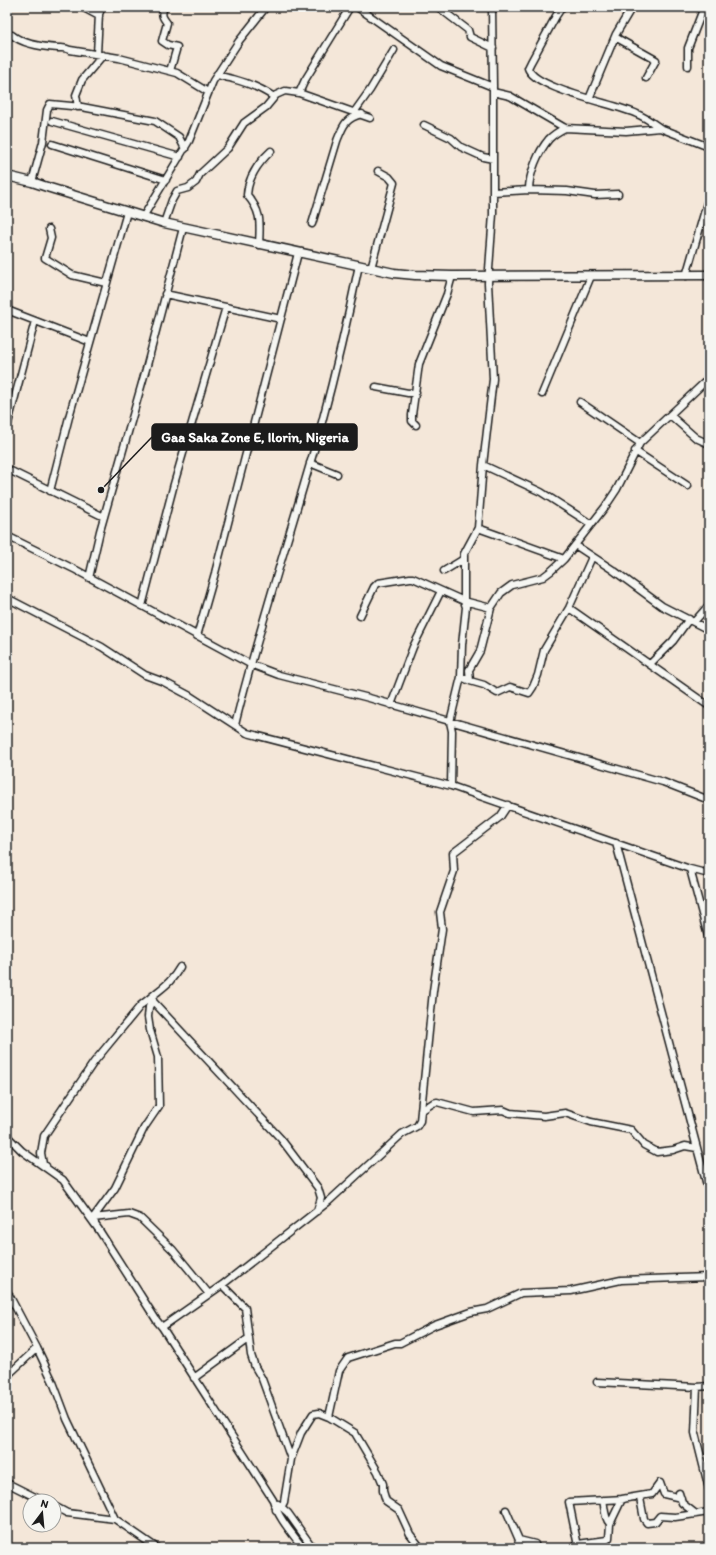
<svg xmlns="http://www.w3.org/2000/svg" width="716" height="1555" viewBox="0 0 716 1555" font-family="Itim,sans-serif">
	<style>
		.lines { fill: none; stroke-linecap: round; stroke-linejoin: round }
		.street-casing { stroke: #1c1c1c; stroke-width: 9 }
		.secondary-casing { stroke: #1c1c1c; stroke-width: 11 }
		.street { stroke: #f6f6f2; stroke-width: 6 }
		.secondary { stroke: #f6f6f2; stroke-width: 8 }
		.leader { fill: none; stroke: #1c1c1c; stroke-width: 1.5 }
		.callout-dot { fill: #1c1c1c; stroke: #f6f6f2; stroke-width: 1.5 }
		.callout { fill: #1c1c1c; stroke: #1c1c1c; stroke-width: 1.5 }
		.callout-label { font-size: 14px; text-anchor: middle; font-weight: bold; fill: #fff }
	</style>
	<rect width="100%" height="100%" fill="#f4e7d9"/>
	<filter id="ink" filterUnits="userSpaceOnUse"><feTurbulence type="fractalNoise" baseFrequency=".025" numOctaves="2"/><feDisplacementMap in="SourceGraphic" scale="8" xChannelSelector="R" yChannelSelector="G"/><feConvolveMatrix kernelMatrix="1 2 1 2 8 2 1 2 1" color-interpolation-filters="sRGB"/></filter>
	<g filter="url(#ink)">
		<g class="lines">
			<defs>
				<path id="street" d="M82,7l17,9
					M357,7l84,59 52,21
					M438,7l30,23 2,7 23,11
					M562,7l-6,9 -25,46 -3,6c6,21 88,36 109,46 8,3 16,9 23,14
					M163,10c-2,6 1,9 4,13l-5,18 6,4 9,2 -7,24
					M12,35c11,9 31,12 46,13 4,0 7,-1 12,2l49,8 58,15 31,19
					M615,37l41,23 -10,18
					M97,54l2,-40 3,-7
					M688,66v-18l16,-41
					M217,74c6,4 10,3 16,5 15,4 28,9 41,18
					M493,92l17,4 55,32 61,3 34,-3 49,19
					M299,93l6,-13 45,-73
					M589,99l27,-65 16,-27
					M78,107l-2,-12 6,-15 21,-25
					M355,111l15,-21 24,-40
					M52,121l128,36
					M424,125l27,13 10,9 22,10 10,2
					M52,144l114,36
					M32,182l11,-40 4,-32 3,-6 32,3 73,14 24,16 6,12
					M529,190l38,1 28,4 23,-1
					M493,192l36,-2c0,-16 9,-38 20,-51 5,-5 10,-8 16,-11
					M143,217l46,-76 24,-60 26,-40 27,-34
					M164,223l8,-23 5,-9 11,-3 8,-6 4,-8 28,-26 16,-25 22,-16 10,-12 9,-4 14,2 71,25
					M312,224l25,-83c6,-15 8,-23 25,-27
					M49,229l2,9 -6,20 27,17 34,8
					M259,245c1,-22 3,-33 -12,-50 1,-18 11,-32 24,-44
					M371,268l23,-85 -5,-6 -11,-6
					M686,276l23,-80
					M165,294l116,25
					M7,310l83,32
					M376,387l32,6 8,-1
					M542,394l49,-118
					M580,402l60,41
					M670,415l26,23 13,6
					M416,425l-4,-4v-6l7,-51 28,-70 5,-18
					M7,427l28,-106
					M635,451l53,35
					M310,463l27,11
					M483,465l58,27 50,32
					M7,469l97,48
					M50,491l19,-74 58,-205
					M478,528l86,31
					M7,536l69,34 174,94 29,11 90,23 294,84 46,18
					M575,545l38,25 49,36 47,24
					M444,571l18,-11 2,-4
					M89,578l11,-47 46,-162 37,-141
					M7,598l95,49 43,28 19,7 26,14 57,37 204,53 239,83 19,5
					M142,606l32,-122 52,-177
					M569,608l140,98
					M360,616l14,-29 4,-4 32,-5h3l51,23 27,7
					M694,622l15,-17
					M197,636l18,-63 83,-320
					M650,664l23,-23 16,-22
					M461,677l9,4 -1,-11 11,-19 11,-43 10,-15 11,-8 31,-8 8,-6 13,-12 41,-52 12,-18 23,-46 66,-62 3,-6
					M470,681l14,4 13,8 13,-6 19,6 4,-6 5,-12 6,-25 25,-42 23,-51
					M391,705l22,-58 28,-56
					M235,725c25,-102 59,-202 87,-303 14,-52 26,-104 37,-157
					M451,786l1,-55 -2,-9 11,-45 1,-32 4,-38 -2,-6v-47l14,-26 5,-63 10,-86 -5,-96 5,-69v-127l-1,-80
					M616,843l93,350
					M690,869l19,71
					M150,998c14,-12 20,-14 30,-31
					M421,1111l12,-8 4,-1 37,10 29,-2 7,3 34,3 21,-3 26,9 40,8 13,15 13,7 16,-2 12,-4 12,2
					M7,1136l15,15 41,29 36,50 58,91 5,6 111,173c5,18 19,33 30,48
					M46,1166l-3,-2 -2,-11 3,-17 50,-74 47,-57 9,-7 131,141 37,49 3,10 -4,13
					M93,1218l36,-4 11,4 33,32 36,44
					M95,1223l-2,-5 22,-30 29,-60 15,-22 -1,-49 -8,-27 -2,-13 1,-10 4,-7
					M222,1285l23,23 6,47 4,12 7,12 29,80
					M7,1291l30,57 16,34 14,37 48,100
					M162,1327l60,-42 106,-83 74,-68 15,-8 3,-5 13,-130 9,-62 -2,-17 14,-41 -1,-18 47,-36 8,-12
					M7,1376l30,-28
					M194,1378l55,-40
					M597,1382l100,5 12,-1
					M697,1387l-2,46 14,56
					M329,1417l26,16 23,39 5,12v7l3,10 13,9 11,24 11,14
					M7,1483l36,18
					M679,1493l3,10 14,11
					M640,1498l4,21 3,4 8,-1 5,-6 15,1 34,-5
					M603,1500c2,8 1,18 7,24
					M278,1504l10,9 25,35
					M54,1506l13,7 48,6 42,29
					M276,1510l6,-4 2,-4 7,-43 10,-26 12,-19 6,-1 10,4 10,-46 9,-13 47,-15h5l35,-18 36,-13 16,-3 34,-16 50,-2 50,-11 88,-3
					M506,1510l13,30 16,4 1,4
					M578,1544l29,-4 2,-2 1,-14 12,-25 30,-5 8,-11 4,11 17,4
					M578,1546l-9,-44 55,-3
					M517,1548l2,-8"/>
				<path id="secondary" d="M7,176l25,6 18,6 114,35 230,50 21,2 37,1 257,-1"/>
			</defs>
			<use href="#street" class="street-casing"/>
			<use href="#secondary" class="secondary-casing"/>
			<use href="#street" class="street"/>
			<use href="#secondary" class="secondary"/>
		</g>
	</g>
	<path class="leader" d="M101 490L152 437"/>
	<circle class="callout-dot" cx="101" cy="490" r="4"/>
	<rect class="callout" x="152" y="424" width="205" height="26" rx="4"/>
	<g class="callout-label">
		<text x="255" y="442">Gaa Saka Zone E, Ilorin, Nigeria</text>
	</g>
	<rect width="716" height="1555" fill="none" stroke="#f6f6f2" stroke-width="24"/>
	<rect x="12" y="12" width="692" height="1531" fill="none" stroke="#1c1c1c" stroke-width="1.5" filter="url(#ink)"/>
	<g transform="translate(42 1513) rotate(16)"><circle r="19" fill="#f6f6f2" stroke="#9f9f9c"/>
	<path d="M0-3L7 15L0 10L-7 15Z" fill="#1c1c1c"/>
	<text y="-6" font-size="11" font-weight="bold" text-anchor="middle" fill="#1c1c1c">N</text>
	</g>
</svg>
